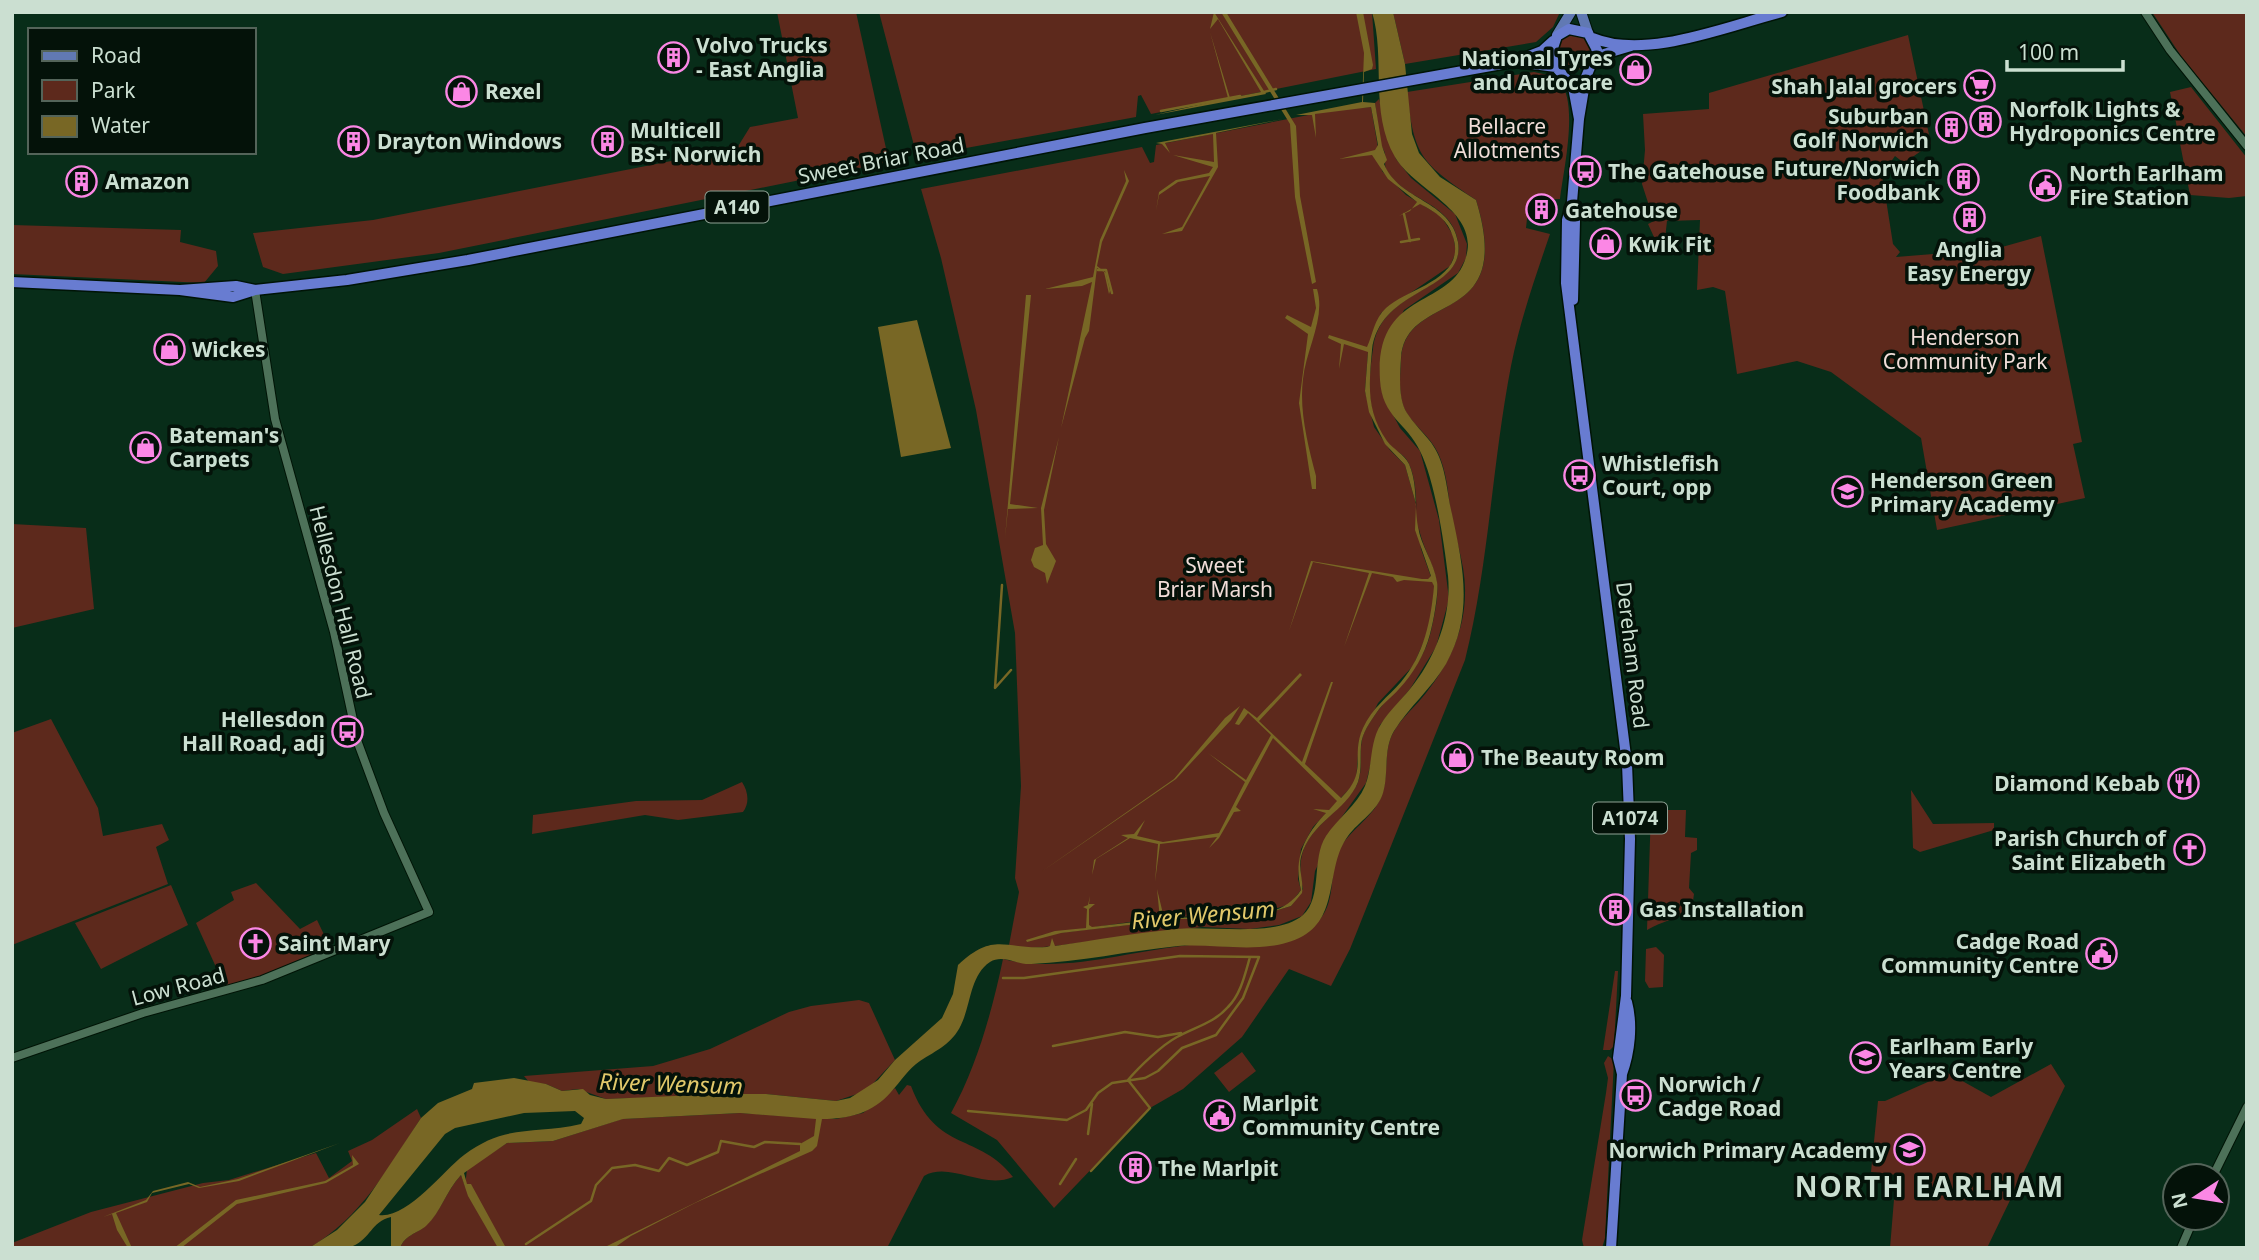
<svg xmlns="http://www.w3.org/2000/svg" width="2259" height="1260" viewBox="0 0 2259 1260" font-family="'Noto Sans',sans-serif">
	<style>
		.green { fill: #5d291c }
		.water { fill: #786725; fill-rule: evenodd }
		.lines { fill: none; stroke-linecap: round; stroke-linejoin: round }
		.stream { stroke: #786725; stroke-width: 2.5 }
		.tertiary-casing { stroke: #001406; stroke-width: 10 }
		.primary-casing { stroke: #001406; stroke-width: 12 }
		.trunk-casing { stroke: #001406; stroke-width: 13 }
		.tertiary { stroke: #4d7159; stroke-width: 8 }
		.primary { stroke: #6179b3; stroke-width: 10 }
		.trunk { stroke: #687cd1; stroke-width: 10 }
		.labels { text-anchor: middle; dominant-baseline: central; stroke-width: 7; stroke-linejoin: round; paint-order: stroke }
		.shield { fill: #041209; stroke: #8fa295; stroke-width: 2 }
		.shield-label { font-size: 19px; font-weight: bold; fill: #cbdfd1 }
		.poi-label { font-size: 21px; font-weight: bold; fill: #cbdfd1; stroke: #041209; text-anchor: start }
		.park-label { font-size: 21px; fill: #f1ddd8; stroke: #041209 }
		.street-label { font-size: 21px; fill: #cbdfd1; stroke: #041209 }
		.water-label { font-size: 23px; font-style: italic; fill: #e1c86a; stroke: #041209 }
		.district-label { font-size: 28px; font-weight: bold; letter-spacing: 2px; fill: #cbdfd1; stroke: #041209 }
	</style>
	<rect width="100%" height="100%" fill="#082d19"/>
	<path class="green" d="M777,12h79l33,150 -450,91 -156,21 -20,-7 -10,-34 120,-13 364,-72 13,-21 48,-9z
		M879,12h493l4,57 -225,45 -10,-19 -3,1 -2,21 -219,40z
		M1393,12h167l-7,15 -17,15 -131,22z
		M2152,12h95v125l-66,-81z
		M1556 52a18 18 0 1 1 36 0a18 18 0 1 1-36 0Z
		M1908,35l23,109 -27,19 -9,-7 -5,7 -6,-1 -2,12 11,70 7,8 -4,5 99,-8 46,-13 41,206 -9,2 12,54 -148,32 -16,-92 -90,-66 -34,-11 -60,13 -12,-83 -12,-4 -16,3 3,-70 -33,1 -3,27h-5l-11,-24 6,-3 -12,-37 3,-34 -2,-36 66,-5v-16z
		M1534,72c9,2 19,3 26,10 19,22 3,90 0,117l-31,1 -3,28 24,6c-15,44 -30,87 -39,132 -19,98 -22,198 -46,294l-115,289 -19,37 -42,-17 -47,68 -59,52 -33,19 -96,100 -57,-68 -46,-27c26,-47 41,-102 52,-154 60,15 125,-8 187,-14 22,-2 47,5 68,0 21,-4 48,-10 62,-26 17,-20 8,-48 20,-71 11,-19 36,-33 42,-54 7,-20 1,-43 11,-61 8,-15 23,-27 33,-40 23,-29 39,-63 39,-100 1,-29 -11,-56 -15,-85 -2,-18 -4,-38 -12,-55 -8,-17 -23,-26 -32,-41 -8,-14 -6,-35 -5,-51 2,-73 116,-30 75,-161 -54,-37 -62,-42 -69,-108z
		M2191,87l56,71v38l-18,2 -39,-3 -20,-103z
		M1379,99l17,60 15,19 44,36 12,30 -1,14 -8,15 -54,37 -23,46 2,40 17,32 20,23 19,69 10,79 -13,48 -26,42 -30,36 -14,58 -25,35 -26,53 -4,31 -9,14 -23,9 -29,4 -48,-2 -147,19 -35,3 -11,-4 10,-53 -4,-14 6,-92 -6,-153 -39,-223 -35,-152 -20,-69 221,-42 8,16 4,-1 2,-17 183,-36 32,-2 11,64 24,24 35,21 12,19 3,17 -6,14 -69,47 -13,39 -3,39 9,36 16,23 15,15 11,39 5,45 13,36v9l-5,36 -16,36 -35,37 -19,38 -3,41 -43,45 -12,22 -3,30 3,11 -11,14 -40,13 -58,-1 -48,4 -104,15 140,-16h69l42,-13 12,-17c-13,-55 26,-64 52,-101 11,-17 1,-39 10,-57 18,-36 57,-57 66,-100 3,-14 9,-38 5,-52 -4,-19 -15,-35 -18,-55 -3,-21 0,-42 -10,-62 -4,-8 -13,-11 -19,-18 -24,-28 -21,-61 -16,-95 7,-63 93,-57 85,-107 -6,-39 -50,-41 -69,-68 -6,-8 -3,-11 -4,-20 0,-2 -3,-7 -4,-9 -3,-14 -4,-29 -6,-42z
		M12,225l169,5 -1,12 36,9 2,15 -14,17 -192,-9z
		M12,524l74,4 8,81 -82,19z
		M51,719l47,89 5,28 59,-12 7,16 -13,7 12,37 -156,61v-212z
		M742,782c6,9 8,21 1,30l-65,8 -33,-5 -113,19 1,-19 103,-14 66,-1z
		M1911,790l22,34 61,-1v7l-74,22 -7,-4z
		M1651,810h35l-1,27 12,1v12l-6,3 -2,35 5,6 -2,14c-13,11 -30,13 -45,22z
		M256,883l44,46 17,-9 13,27 -70,29 -35,11 -29,-64 38,-23 -3,-8z
		M171,885l17,40 -87,44 -26,-46z
		M1656,947l8,8 -1,32 -14,1 -4,-7 1,-32z
		M1615,971h3l-4,75 -4,4h-7z
		M859,1000l10,3 26,57 -29,31 -30,10 -70,-7 -160,5 -28,-10 -16,2 -16,-7 -16,-1 -6,-7 129,-10 57,-17 79,-37 22,-6z
		M1242,1052l14,19 -27,21 -15,-19z
		M1608,1056l6,4 -9,178 -3,10h-18l-2,-8 24,-147 2,-15 -4,-15z
		M2051,1064l14,22 -78,162h-97l6,-73 -25,-3 7,-71h7l63,-28 43,24z
		M907,1085l4,1c25,67 69,47 102,91 -30,13 -63,-16 -89,-1l-37,72h-487c5,-13 16,-14 25,-22 16,-14 21,-35 36,-51l4,11 2,-17 40,-26 46,-2 69,-22 118,-6 96,6 27,-6 32,-25 4,7z
		M417,1109l4,9c-32,49 -60,100 -112,130h-297v-5l79,-31 112,-29 26,-3 87,-27 13,25 23,-17 -4,-10 24,-11z"/>
	<path class="water" d="M1214,12l52,82 -111,21 73,-17 -18,-66 20,66 31,-6 -43,-73 -8,10z
		M1221,12h5l70,114 4,70 16,86 -4,2 -17,-87 -5,-73z
		M1356,12h7l10,53 -1,4 -8,3 -1,30 12,1 7,43 5,14 -3,4c15,37 67,36 74,78 8,51 -78,44 -86,108 -3,35 -6,61 15,91 7,9 17,13 22,23 9,21 5,41 9,63 3,19 16,35 19,55 2,10 -4,42 -7,52 -5,20 -17,40 -31,55 -7,8 -16,14 -22,23 -7,10 -15,21 -16,33 -1,12 1,25 -3,37 -12,30 -47,39 -57,75 -3,13 3,24 1,36l-11,13 -42,13h-69l-119,14 -34,9 -1,-2 29,-9 31,-3 1,-19 -4,-2 5,-2 2,-9 -1,8h6l-6,5v16l3,2 68,-8 -3,-30 7,29c40,-3 112,11 137,-28 -8,-32 4,-55 25,-77l-13,-4 16,1 8,-9 -64,-63 -37,69 5,4 -7,1 -15,26 -10,10 8,-11 -57,7 -5,38 3,-38 -28,-6 -34,21 -4,16 2,-15 34,-22 -7,-3 13,-1 11,-14 -8,16 26,6 56,-9 26,-51 -37,-29 38,27 25,-45 -23,-22 -9,12 -4,-1 9,-16 13,10 43,-45 2,2 -43,46 43,41 29,-80h2l-28,82 36,34c28,-27 9,-41 22,-70 9,-20 25,-31 38,-46 23,-27 30,-62 33,-96l-2,-4 -28,-2 -7,2 -4,-5 -21,-4 -28,74 25,-74 -56,-11 -24,69 22,-70 111,18h6l3,-3 -16,-46 1,-26 -11,-39 -20,-21 -16,-32 -4,-21 3,-39 -24,-8 -5,25 2,-25 -13,-6 1,-3 38,12c6,-13 7,-28 19,-39 22,-20 81,-29 67,-71 -5,-17 -17,-25 -33,-33l-21,12 11,-5 7,-9 -29,-23 -16,-24 -33,4 36,-9 3,-5 -7,-38 -56,7 1,24 -4,-23h-16l66,-13 2,-49z
		M1372,12h21l12,52 7,70 7,19 21,24 36,23c40,130 -70,89 -75,158 -1,17 -3,41 6,55 13,20 28,27 35,52 5,16 6,33 10,49 11,52 22,100 -6,150 -15,25 -37,43 -52,67 -11,18 -5,42 -11,62 -6,19 -24,28 -35,43 -23,31 -8,79 -45,100 -36,20 -86,7 -125,10 -50,5 -98,16 -147,18 -14,1 -28,-10 -41,-2 -20,13 -19,43 -29,63 -9,19 -24,25 -41,36 -12,8 -19,20 -29,31 -18,21 -42,27 -69,27l-5,27 -5,5 -117,52 -64,33 -17,12h-11l197,-97v-7l14,-8 2,-17 -76,-6 -117,6 -70,22 -46,2 -43,30 3,11h4l35,64h-8l-30,-52 -7,-21c-15,16 -20,37 -35,51 -10,8 -21,9 -26,22h-9v-31c-20,5 -20,21 -38,29 -11,5 -31,2 -44,2l28,-18 28,-28 56,-84 17,-15 34,-14 2,-6 40,-5 32,6 16,7 21,-2 7,6 16,4 114,-5h46l70,7 14,-3 28,-18 17,-20 47,-42 11,-24 5,-29c37,-34 46,-15 89,-18l3,-1 2,-8 3,8c40,-6 81,-13 121,-17 33,-4 101,9 127,-14 20,-18 8,-56 23,-79 11,-17 31,-31 39,-50 8,-20 4,-43 16,-62 8,-13 19,-23 29,-35 25,-30 42,-73 38,-113 -4,-34 -13,-95 -28,-125 -13,-28 -38,-34 -40,-71 -6,-92 71,-70 86,-123 14,-46 -52,-67 -71,-100 -26,-45 -9,-99 -23,-145zM575,1111l9,7 -3,6c-47,11 -75,-1 -117,31 -22,17 -57,64 -85,60l66,-81 10,-6 69,-15z
		M1283,119l-67,14 2,34 -36,64 -20,3 20,-7 28,-51 -32,6 -19,13 -3,16 3,-19 17,-12 33,-7 4,-6 -40,-12 41,7 -1,-28 -48,9 5,10 -8,-9 -6,-1z
		M1124,170l5,11 -27,61 -5,24 9,7 4,18 -1,3 -5,-22 -7,-4 -8,63 -4,7 -24,90 31,-146 -10,4 -37,3 48,-12 7,-37 26,-59z
		M1313,289h4c9,29 -11,60 -14,90 -4,32 5,66 13,97v13h-4l-13,-86 9,-69 -23,-16 2,-3 24,12 5,-19z
		M1026,295h5l-21,209 28,4 -30,1 -3,29z
		M917,320l34,128 -50,9 -23,-130z
		M1059,437l-15,73 2,34 10,17 -9,23 -2,-11 -11,-6 -3,-7 4,-12 8,-3 -2,-37z
		M1240,706l-9,14 -55,59 -135,93 133,-93 51,-61z
		M340,1143l-101,38 -40,7 -10,-4 -37,9 -5,9 -31,11 16,35h-4l-11,-18 -5,-16 -9,3 43,-17 7,-9 35,-9 12,5 38,-8z
		M352,1155l7,9 -33,19 -89,21 -56,44h-7l62,-48 89,-19 28,-16z"/>
	<g class="lines">
		<path class="stream" d="M1264,92l12,-3
			M1161,111l79,-15
			M1404,214l6,27
			M1401,242l18,-3
			M1098,270h8l6,23
			M1002,585l-7,103 16,-18
			M1053,1046l72,-14 33,5 23,-4
			M968,1111l99,9 19,-10 12,-17 14,-10 33,-5 13,-7 24,-23 34,-13 27,-37 16,-41 -79,-1 -156,22h-21
			M1088,1134l4,-30
			M1091,1171l59,-63 -22,-28c11,-13 34,-35 49,-43 18,-10 37,-14 51,-30 13,-13 17,-33 22,-50
			M1060,1184l16,-25
			M526,1244l65,-43 5,-16 16,-17 23,-3 24,6 10,-13 18,7 31,-13 3,-11 33,6 11,-5 35,2"/>
		<defs>
			<path id="tertiary" d="M2145,12l25,38 77,96
				M12,1058l131,-45 119,-33 167,-68 -45,-99 -26,-70 -24,-111 -59,-213 -20,-129
				M2213,1176l34,-69
				M2181,1248l13,-30"/>
			<path id="primary" d="M1581,12l7,21
				M1557,35l14,-23"/>
			<path id="trunk" d="M1593,38c53,22 134,-12 189,-26
				M1517,62l39,5
				M1596,62l8,-8 27,-8
				M1579,119l-6,-32 -17,-20 -5,-13 6,-18 12,-7 19,4 9,17 -11,27 -7,42 -7,83 -5,18 -1,63 61,481 3,75 -4,157 -8,62 4,16 -11,174
				M1572,205l3,16 -2,79
				M12,282l168,8 56,-4 19,4
				M180,290l53,7 22,-7 92,-10 121,-20 677,-132 368,-66 29,-11 11,-10
				M1622,1074c8,-22 11,-49 5,-72"/>
		</defs>
		<use href="#tertiary" class="tertiary-casing"/>
		<use href="#primary" class="primary-casing"/>
		<use href="#trunk" class="trunk-casing"/>
		<use href="#tertiary" class="tertiary"/>
		<use href="#primary" class="primary"/>
		<use href="#trunk" class="trunk"/>
	</g>
	<defs>
		<symbol id="building-ring" viewBox="-11 -11 22 22"><circle r="9.5" fill="#041209" stroke="#fb87e5" stroke-width="1.5"/><path d="M-4-6H4V6H1V3H-1V6H-4ZM-2.5-4.3h1.7v1.8h-1.7ZM.8-4.3h1.7v1.8H.8ZM-2.5-1h1.7V.8h-1.7ZM.8-1h1.7V.8H.8Z" fill="#fb87e5"/></symbol>
		<symbol id="shop-ring" viewBox="-11 -11 22 22"><circle r="9.5" fill="#041209" stroke="#fb87e5" stroke-width="1.5"/><path d="M-5-2.5h2.3a2.7 3.5 0 0 1 5.4 0H5L5.5 6h-11ZM-1.5-2.5h3a1.5 2.3 0 0 0-3 0Z" fill="#fb87e5"/></symbol>
		<symbol id="supermarket-ring" viewBox="-11 -11 22 22"><circle r="9.5" fill="#041209" stroke="#fb87e5" stroke-width="1.5"/><path d="M-6-5.5h2.5l.6 2H6L4.5 2H-2.5L-4.4-4H-6ZM-1.5 3.2a1.3 1.3 0 1 0 .1 0ZM3 3.2a1.3 1.3 0 1 0 .1 0Z" fill="#fb87e5"/></symbol>
		<symbol id="bus-ring" viewBox="-11 -11 22 22"><circle r="9.5" fill="#041209" stroke="#fb87e5" stroke-width="1.5"/><path d="M-5-6H5V4H4V6H2V4H-2V6H-4V4H-5ZM-3.5-4V0h7V-4ZM-3.5 1.2v1.5H-2V1.2ZM2 1.2v1.5H3.5V1.2Z" fill="#fb87e5"/></symbol>
		<symbol id="civic-ring" viewBox="-11 -11 22 22"><circle r="9.5" fill="#041209" stroke="#fb87e5" stroke-width="1.5"/><path d="M-.6-6.5H3V-4.5H.6V-3L4-1V1h2V6H-6V1h2V-1L-.6-3ZM-1.2 2.5V6h2.4V2.5Z" fill="#fb87e5"/></symbol>
		<symbol id="school-ring" viewBox="-11 -11 22 22"><circle r="9.5" fill="#041209" stroke="#fb87e5" stroke-width="1.5"/><path d="M0-5L7-2L0 1L-7-2ZM-4 1L0 2.5L4 1V4Q0 6-4 4Z" fill="#fb87e5"/></symbol>
		<symbol id="restaurant-ring" viewBox="-11 -11 22 22"><circle r="9.5" fill="#041209" stroke="#fb87e5" stroke-width="1.5"/><path d="M-5-6h1v4h1v-4h1v4h1v-4h1v5L-1.5 .5V6h-2V.5L-5-1ZM5-6V6H3V1.5H1.5Q1.5-4 5-6Z" fill="#fb87e5"/></symbol>
		<symbol id="church-ring" viewBox="-11 -11 22 22"><circle r="9.5" fill="#041209" stroke="#fb87e5" stroke-width="1.5"/><path d="M-1.2-6h2.4v3.5h3.3v2.4h-3.3V6h-2.4V-.1h-3.3v-2.4h3.3Z" fill="#fb87e5"/></symbol>
	</defs>
	<g fill-rule="evenodd">
		<use href="#building-ring" x="656" y="40" width="35" height="35"/>
		<use href="#shop-ring" x="1618" y="52" width="35" height="35"/>
		<use href="#supermarket-ring" x="1962" y="68" width="35" height="35"/>
		<use href="#shop-ring" x="444" y="74" width="35" height="35"/>
		<use href="#building-ring" x="1968" y="104" width="35" height="35"/>
		<use href="#building-ring" x="1934" y="110" width="35" height="35"/>
		<use href="#building-ring" x="336" y="124" width="35" height="35"/>
		<use href="#building-ring" x="590" y="124" width="35" height="35"/>
		<use href="#bus-ring" x="1568" y="154" width="35" height="35"/>
		<use href="#building-ring" x="1946" y="162" width="35" height="35"/>
		<use href="#building-ring" x="64" y="164" width="35" height="35"/>
		<use href="#civic-ring" x="2028" y="168" width="35" height="35"/>
		<use href="#building-ring" x="1524" y="192" width="35" height="35"/>
		<use href="#building-ring" x="1952" y="200" width="35" height="35"/>
		<use href="#shop-ring" x="1588" y="226" width="35" height="35"/>
		<use href="#shop-ring" x="152" y="332" width="35" height="35"/>
		<use href="#shop-ring" x="128" y="430" width="35" height="35"/>
		<use href="#bus-ring" x="1562" y="458" width="35" height="35"/>
		<use href="#school-ring" x="1830" y="474" width="35" height="35"/>
		<use href="#bus-ring" x="330" y="714" width="35" height="35"/>
		<use href="#shop-ring" x="1440" y="740" width="35" height="35"/>
		<use href="#restaurant-ring" x="2166" y="766" width="35" height="35"/>
		<use href="#church-ring" x="2172" y="832" width="35" height="35"/>
		<use href="#building-ring" x="1598" y="892" width="35" height="35"/>
		<use href="#church-ring" x="238" y="926" width="35" height="35"/>
		<use href="#civic-ring" x="2084" y="936" width="35" height="35"/>
		<use href="#school-ring" x="1848" y="1040" width="35" height="35"/>
		<use href="#bus-ring" x="1618" y="1078" width="35" height="35"/>
		<use href="#civic-ring" x="1202" y="1098" width="35" height="35"/>
		<use href="#school-ring" x="1892" y="1132" width="35" height="35"/>
		<use href="#building-ring" x="1118" y="1150" width="35" height="35"/>
	</g>
	<g class="labels">
		<g class="shield">
			<rect x="705.5" y="191.5" width="63" height="31" rx="5"/>
			<rect x="1593" y="802.5" width="74" height="31" rx="5"/>
		</g>
		<g class="shield-label">
			<text x="737" y="207">A140</text>
			<text x="1630" y="818">A1074</text>
		</g>
		<g class="poi-label">
			<text x="696" y="45">Volvo Trucks<tspan x="696" dy="24">- East Anglia</tspan></text>
			<text x="1613" y="58" text-anchor="end">National Tyres<tspan x="1613" dy="24">and Autocare</tspan></text>
			<text x="1957" y="86" text-anchor="end">Shah Jalal grocers</text>
			<text x="485" y="91">Rexel</text>
			<text x="2009" y="109">Norfolk Lights &amp;<tspan x="2009" dy="24">Hydroponics Centre</tspan></text>
			<text x="1929" y="116" text-anchor="end">Suburban<tspan x="1929" dy="24">Golf Norwich</tspan></text>
			<text x="630" y="130">Multicell<tspan x="630" dy="24">BS+ Norwich</tspan></text>
			<text x="377" y="141">Drayton Windows</text>
			<text x="1940" y="168" text-anchor="end">Future/Norwich<tspan x="1940" dy="24">Foodbank</tspan></text>
			<text x="1608" y="171">The Gatehouse</text>
			<text x="2069" y="173">North Earlham<tspan x="2069" dy="24">Fire Station</tspan></text>
			<text x="105" y="181">Amazon</text>
			<text x="1565" y="210">Gatehouse</text>
			<text x="1628" y="244">Kwik Fit</text>
			<text x="1969" y="249" text-anchor="middle">Anglia<tspan x="1969" dy="24">Easy Energy</tspan></text>
			<text x="192" y="349">Wickes</text>
			<text x="169" y="435">Bateman's<tspan x="169" dy="24">Carpets</tspan></text>
			<text x="1602" y="463">Whistlefish<tspan x="1602" dy="24">Court, opp</tspan></text>
			<text x="1870" y="480">Henderson Green<tspan x="1870" dy="24">Primary Academy</tspan></text>
			<text x="325" y="719" text-anchor="end">Hellesdon<tspan x="325" dy="24">Hall Road, adj</tspan></text>
			<text x="1481" y="757">The Beauty Room</text>
			<text x="2160" y="783" text-anchor="end">Diamond Kebab</text>
			<text x="2166" y="838" text-anchor="end">Parish Church of<tspan x="2166" dy="24">Saint Elizabeth</tspan></text>
			<text x="1639" y="909">Gas Installation</text>
			<text x="2079" y="941" text-anchor="end">Cadge Road<tspan x="2079" dy="24">Community Centre</tspan></text>
			<text x="278" y="943">Saint Mary</text>
			<text x="1889" y="1046">Earlham Early<tspan x="1889" dy="24">Years Centre</tspan></text>
			<text x="1658" y="1084">Norwich /<tspan x="1658" dy="24">Cadge Road</tspan></text>
			<text x="1242" y="1103">Marlpit<tspan x="1242" dy="24">Community Centre</tspan></text>
			<text x="1887" y="1150" text-anchor="end">Norwich Primary Academy</text>
			<text x="1158" y="1168">The Marlpit</text>
		</g>
		<g class="park-label">
			<text x="1507" y="126">Bellacre<tspan x="1507" dy="24">Allotments</tspan></text>
			<text x="1965" y="337">Henderson<tspan x="1965" dy="24">Community Park</tspan></text>
			<text x="1215" y="565">Sweet<tspan x="1215" dy="24">Briar Marsh</tspan></text>
		</g>
		<g class="street-label">
			<text transform="translate(881 160) rotate(-11)">Sweet Briar Road</text>
			<text transform="translate(341 602) rotate(76)">Hellesdon Hall Road</text>
			<text transform="translate(1633 655) rotate(83)">Dereham Road</text>
			<text transform="translate(178 986) rotate(-15)">Low Road</text>
		</g>
		<g class="water-label">
			<text transform="translate(1203 914) rotate(-5)">River Wensum</text>
			<text transform="translate(671 1083) rotate(2)">River Wensum</text>
		</g>
		<g class="district-label">
			<text x="1930" y="1186">NORTH EARLHAM</text>
		</g>
	</g>
	<rect width="2259" height="1260" fill="none" stroke="#cbdfd1" stroke-width="28"/>
	<rect x="28" y="28" width="228" height="126" fill="#041209" stroke="#546459" stroke-width="2"/>
	<rect x="42" y="51" width="35" height="10" fill="#6179b3" stroke="#546459" stroke-width="2"/>
	<text x="91" y="63" font-size="21" fill="#cbdfd1">Road</text>
	<rect x="42" y="80" width="35" height="21" fill="#5d291c" stroke="#546459" stroke-width="2"/>
	<text x="91" y="98" font-size="21" fill="#cbdfd1">Park</text>
	<rect x="42" y="116" width="35" height="21" fill="#786725" stroke="#546459" stroke-width="2"/>
	<text x="91" y="133" font-size="21" fill="#cbdfd1">Water</text>
	<g transform="translate(2196 1197) rotate(258)"><circle r="33" fill="#041209" stroke="#546459" stroke-width="2"/>
	<path d="M0-5L12 26L0 18L-12 26Z" fill="#fb87e5"/>
	<text y="-10" font-size="19" font-weight="bold" text-anchor="middle" fill="#cbdfd1">N</text>
	</g>
	<path d="M2007 60v10h116v-10" fill="none" stroke="#cbdfd1" stroke-width="3.5"/>
	<text x="2018" y="60" font-size="21" fill="#cbdfd1" stroke="#041209" stroke-width="5" paint-order="stroke">100 m</text>
</svg>
